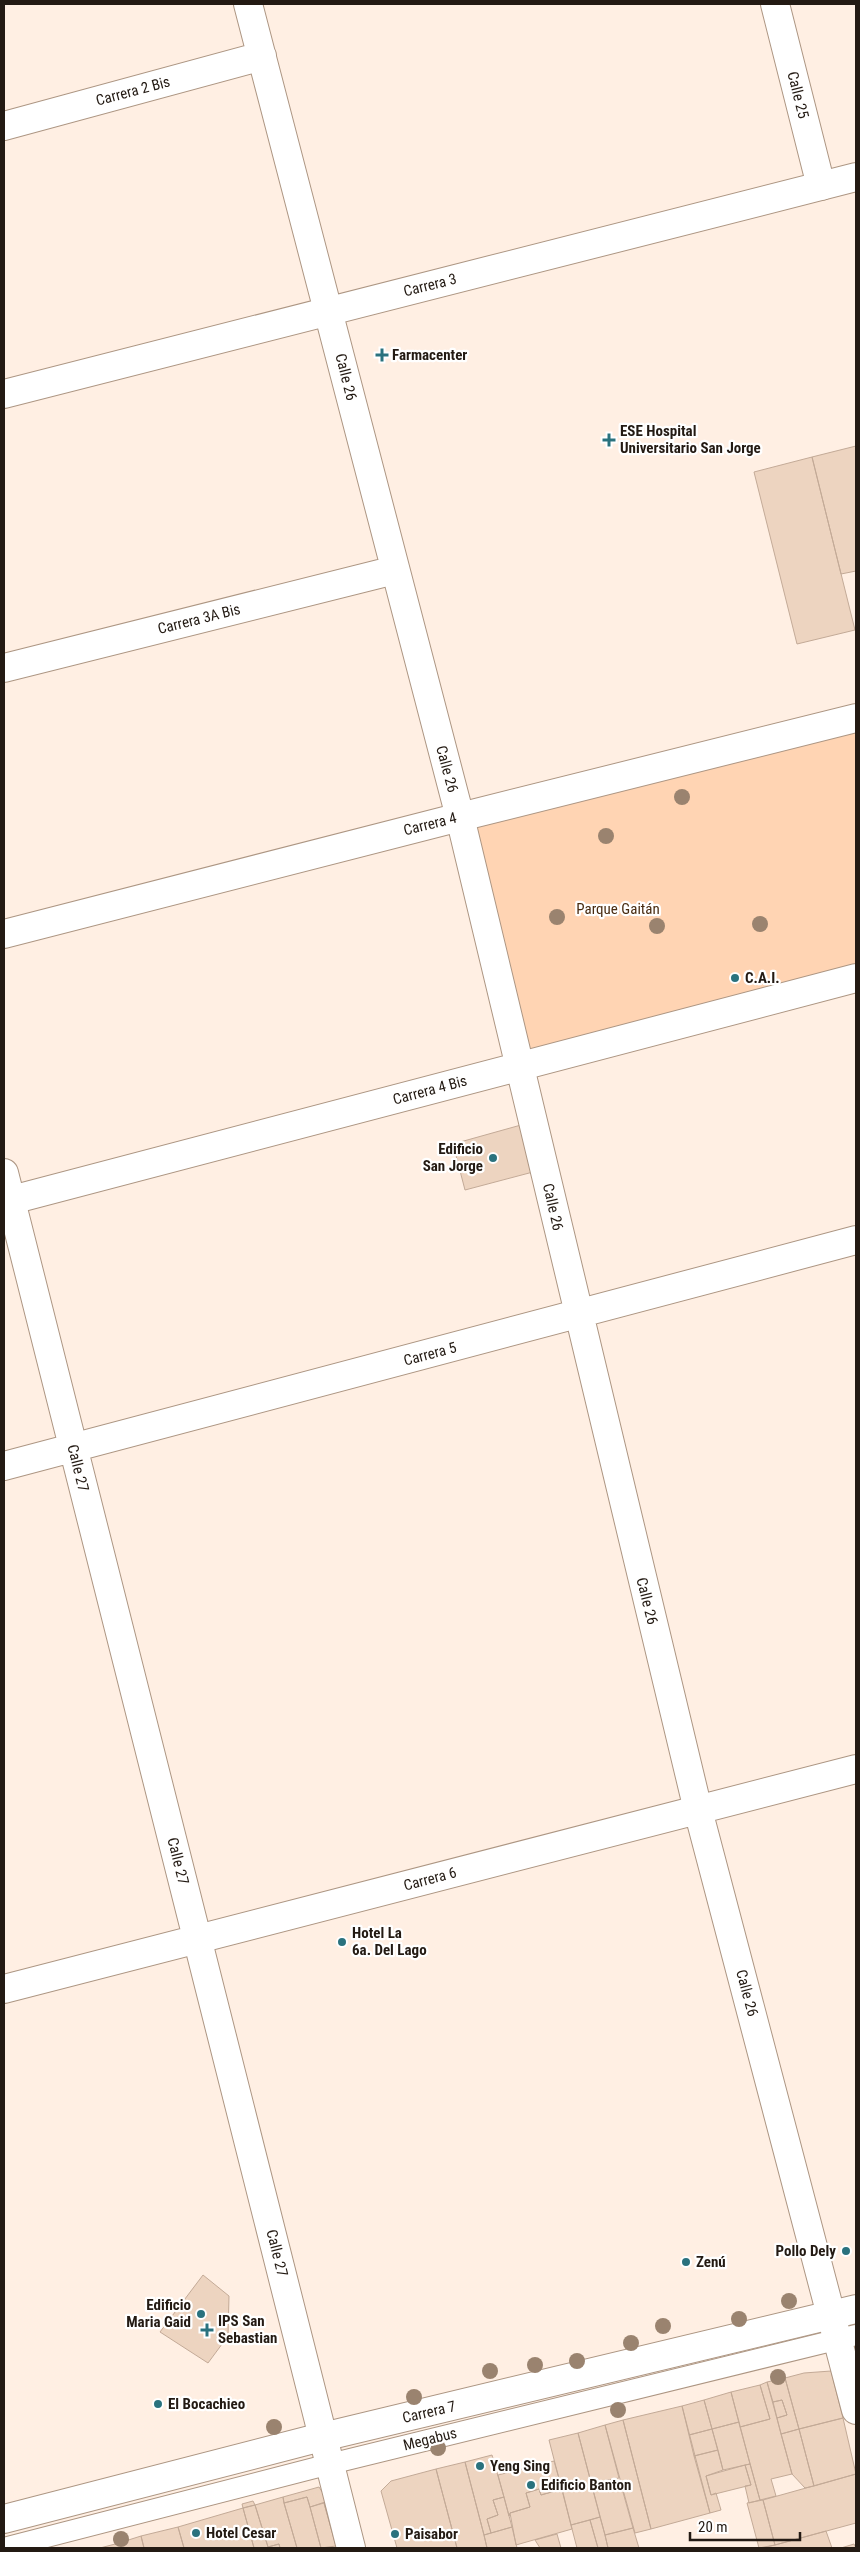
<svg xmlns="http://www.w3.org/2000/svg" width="860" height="2552" viewBox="0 0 860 2552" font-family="'Roboto Condensed',sans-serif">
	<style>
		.green { fill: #ffd4b3 }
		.building { fill: #edd4c0; stroke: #c3aa97 }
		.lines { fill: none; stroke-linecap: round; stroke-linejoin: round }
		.service-casing { stroke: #ad9683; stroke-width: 22 }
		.minor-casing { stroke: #ad9683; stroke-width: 30 }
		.tertiary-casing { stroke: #ad9683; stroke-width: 30 }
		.secondary-casing { stroke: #ad9683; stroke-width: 30 }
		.service { stroke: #fff; stroke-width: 20 }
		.minor { stroke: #fff; stroke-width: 28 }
		.tertiary { stroke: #fff; stroke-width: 28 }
		.secondary { stroke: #fff; stroke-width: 28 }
		.tree { fill: #9a836f }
		.poi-dot { fill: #2a727e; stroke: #fff; stroke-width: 2 }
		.labels { text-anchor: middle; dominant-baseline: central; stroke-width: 4.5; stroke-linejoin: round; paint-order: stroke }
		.street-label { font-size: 15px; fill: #231a13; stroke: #fff }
		.poi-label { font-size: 15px; font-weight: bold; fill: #231a13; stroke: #fff; text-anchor: start }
		.park-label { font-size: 15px; fill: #482b10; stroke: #fff }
	</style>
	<rect width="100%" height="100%" fill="#ffefe3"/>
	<path class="green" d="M856,718v260l-335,88 -61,-249z"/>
	<path class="building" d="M856,446v125l-15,3 -29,-117z
		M812,457l43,173 -58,14 -43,-172z
		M521,1125l12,47 -68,18 -12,-46z
		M203,2275l26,21 -1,40 -20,27 -48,-31z
		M831,2371l12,47 -44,11 -14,-51 19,-5z
		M785,2378l14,51 -18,5 -4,-16 10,-3 -5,-15 -9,2 -6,-20z
		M767,2382l25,92 -21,5 5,17 -16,4 -20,-73 30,-8 -10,-34z
		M760,2385l10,34 -30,8 -9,-35z
		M731,2392l8,30 -27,7 -8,-29z
		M704,2400l8,29 -23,6 -7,-29z
		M782,2400l5,15 -10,3 -4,-16z
		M682,2406l28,107 -59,16 -28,-109z
		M843,2418l13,56 -42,12 -15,-57z
		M623,2420l28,109 -16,4 -30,-108z
		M739,2422l11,42 -27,6 -11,-41z
		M605,2425l14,53 -16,3 2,9 16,-5 12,43 -28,7 -27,-102z
		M712,2429l6,21 -24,6 -5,-21z
		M799,2429l15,57 -9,2 -13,-14 -11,-40z
		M578,2433l22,84 -29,8 -22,-85z
		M718,2450l5,20 -17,6 5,19 5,-2 5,17 -11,3 -16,-57z
		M492,2455l12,42 -11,3 5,15 -11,4 4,14 -7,2 -19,-73z
		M554,2461l8,28 -21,6 -2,-6 -13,4 4,14 -20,6 -1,3 -11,-41z
		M465,2462l19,73 3,13h-30l-21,-79z
		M750,2464l10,36 -11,3 -4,-17 6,-1 -6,-20z
		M745,2465l6,20 -40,10 -5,-19z
		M436,2469l21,79h-60l-16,-57 10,-10z
		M856,2474v49l-81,22 -12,-45z
		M319,2487l9,14 -18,6 -3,-10 -23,6 -1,-6z
		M539,2489l2,6 21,-6 10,40 -56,16 -6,-32 20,-6 -4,-14z
		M283,2497l1,6 13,45h-17l-1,-4 -11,3 -13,-42z
		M307,2497l3,10 11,41h-24l-13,-45z
		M504,2497l8,30 -21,6 -4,-14 11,-4 -5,-15z
		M763,2500l12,45 -16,3 -12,-45z
		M253,2501l2,4 -12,3 -1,-4z
		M328,2501l13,43 -5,2 -12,-43z
		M324,2503l12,43 -15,2 -11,-41z
		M255,2505l13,42v1h-14l-11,-40z
		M243,2508l11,40h-70l-6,-21z
		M600,2517l5,18 3,13h-10l-8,-28z
		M590,2520l8,28h-21l-6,-23z
		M178,2527l6,21h-40l-3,-12z
		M512,2527l5,21h-30l-3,-13z
		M633,2528l6,20h-31l-3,-13z
		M826,2531l6,17h-70l13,-3z
		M557,2534l4,14h-21l-5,-8z
		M141,2536l3,12h-44l19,-5z
		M279,2544l1,4h-12v-1z
		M854,2544l2,4h-15z"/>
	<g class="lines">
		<defs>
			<path id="service" d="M4,2548l326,-84 526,-129"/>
			<path id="minor" d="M248,4l212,813 238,993 158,600
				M775,4l46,182
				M4,126l258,-70
				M4,668l391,-98
				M4,1173l347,1375
				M4,1202l852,-224
				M4,1466l852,-226
				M4,1989l852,-220"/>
			<path id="tertiary" d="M4,394l852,-217"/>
			<path id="secondary" d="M4,934l456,-117 396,-99
				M4,2519l306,-79 546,-131"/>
		</defs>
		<use href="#service" class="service-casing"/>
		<use href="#minor" class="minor-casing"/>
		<use href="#tertiary" class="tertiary-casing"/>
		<use href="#secondary" class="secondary-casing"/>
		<use href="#service" class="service"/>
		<use href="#minor" class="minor"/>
		<use href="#tertiary" class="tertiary"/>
		<use href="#secondary" class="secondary"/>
	</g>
	<g class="tree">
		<circle cx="682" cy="797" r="8"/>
		<circle cx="606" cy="836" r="8"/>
		<circle cx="557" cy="917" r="8"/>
		<circle cx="760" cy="924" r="8"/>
		<circle cx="657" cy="926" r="8"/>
		<circle cx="789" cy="2301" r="8"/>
		<circle cx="739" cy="2319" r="8"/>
		<circle cx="663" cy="2326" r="8"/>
		<circle cx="631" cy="2343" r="8"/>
		<circle cx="577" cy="2361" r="8"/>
		<circle cx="535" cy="2365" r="8"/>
		<circle cx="490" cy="2371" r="8"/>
		<circle cx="778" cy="2377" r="8"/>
		<circle cx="414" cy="2397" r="8"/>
		<circle cx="618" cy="2410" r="8"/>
		<circle cx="274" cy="2427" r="8"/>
		<circle cx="438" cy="2448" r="8"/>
		<circle cx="121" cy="2539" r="8"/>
	</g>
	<g class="poi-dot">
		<path d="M379.5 347.5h5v5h5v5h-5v5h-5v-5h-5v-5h5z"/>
		<path d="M606.5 432.5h5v5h5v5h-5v5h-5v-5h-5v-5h5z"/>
		<circle cx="735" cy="978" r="5"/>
		<circle cx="493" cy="1158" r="5"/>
		<circle cx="342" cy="1942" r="5"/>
		<circle cx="846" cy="2251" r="5"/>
		<circle cx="686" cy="2262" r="5"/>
		<circle cx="201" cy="2314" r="5"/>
		<path d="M204.5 2322.5h5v5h5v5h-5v5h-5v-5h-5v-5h5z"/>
		<circle cx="158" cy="2404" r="5"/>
		<circle cx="480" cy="2466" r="5"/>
		<circle cx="531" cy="2485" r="5"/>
		<circle cx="196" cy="2533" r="5"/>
		<circle cx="395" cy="2534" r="5"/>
	</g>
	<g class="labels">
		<g class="street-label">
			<text transform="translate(133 91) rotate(-15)">Carrera 2 Bis</text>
			<text transform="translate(798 95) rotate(76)">Calle 25</text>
			<text transform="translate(430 285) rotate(-14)">Carrera 3</text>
			<text transform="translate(346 377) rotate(76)">Calle 26</text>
			<text transform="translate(199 619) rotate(-14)">Carrera 3A Bis</text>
			<text transform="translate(447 769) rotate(75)">Calle 26</text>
			<text transform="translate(430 824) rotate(-14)">Carrera 4</text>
			<text transform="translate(430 1090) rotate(-15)">Carrera 4 Bis</text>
			<text transform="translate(553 1207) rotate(77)">Calle 26</text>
			<text transform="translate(430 1354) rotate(-15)">Carrera 5</text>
			<text transform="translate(78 1468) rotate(76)">Calle 27</text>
			<text transform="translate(647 1601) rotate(76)">Calle 26</text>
			<text transform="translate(178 1861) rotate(76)">Calle 27</text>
			<text transform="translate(430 1879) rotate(-15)">Carrera 6</text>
			<text transform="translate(747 1993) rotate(75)">Calle 26</text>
			<text transform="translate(277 2253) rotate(76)">Calle 27</text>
			<text transform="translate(429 2412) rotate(-13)">Carrera 7</text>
			<text transform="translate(430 2439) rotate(-14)">Megabus</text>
		</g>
		<g class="poi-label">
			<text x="392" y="355">Farmacenter</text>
			<text x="620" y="431">ESE Hospital<tspan x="620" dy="17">Universitario San Jorge</tspan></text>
			<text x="745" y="978">C.A.I.</text>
			<text x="483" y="1149" text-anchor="end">Edificio<tspan x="483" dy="17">San Jorge</tspan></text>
			<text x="352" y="1933">Hotel La<tspan x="352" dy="17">6a. Del Lago</tspan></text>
			<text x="836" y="2251" text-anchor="end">Pollo Dely</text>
			<text x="696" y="2262">Zenú</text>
			<text x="191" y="2305" text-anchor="end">Edificio<tspan x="191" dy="17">Maria Gaid</tspan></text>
			<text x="218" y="2321">IPS San<tspan x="218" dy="17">Sebastian</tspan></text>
			<text x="168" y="2404">El Bocachieo</text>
			<text x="490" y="2466">Yeng Sing</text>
			<text x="541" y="2485">Edificio Banton</text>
			<text x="206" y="2533">Hotel Cesar</text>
			<text x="405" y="2534">Paisabor</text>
		</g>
		<g class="park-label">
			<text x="618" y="909">Parque Gaitán</text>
		</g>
	</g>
	<rect width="860" height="2552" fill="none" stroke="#231a13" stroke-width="10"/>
	<path d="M690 2532v8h110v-8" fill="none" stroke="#231a13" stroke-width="2.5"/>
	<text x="698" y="2532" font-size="15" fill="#231a13" stroke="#ffffff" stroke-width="4" paint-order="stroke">20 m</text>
</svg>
